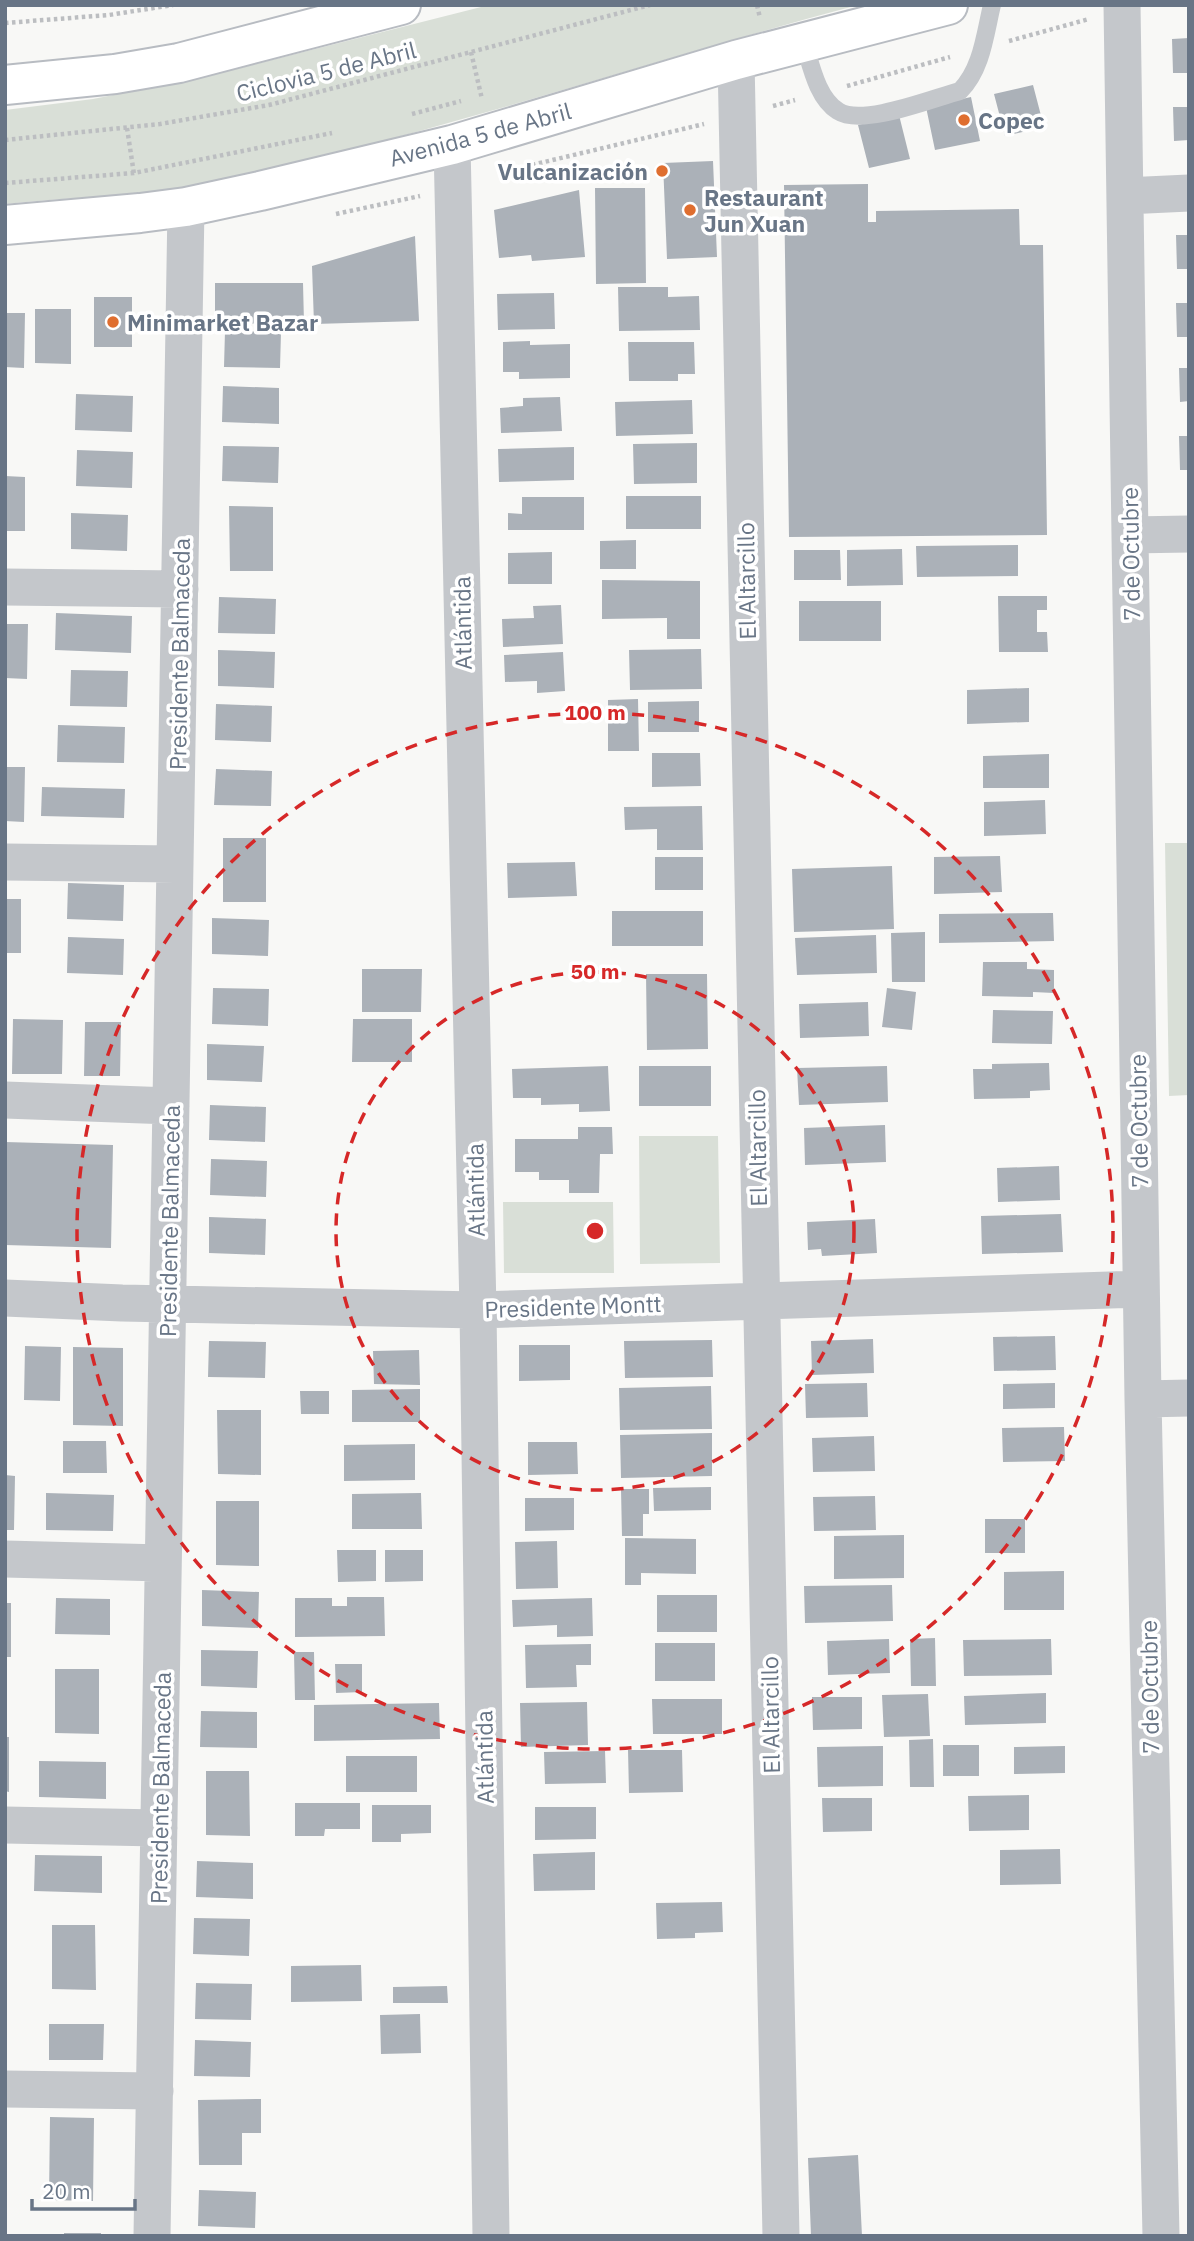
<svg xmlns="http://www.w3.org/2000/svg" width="1194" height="2241" viewBox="0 0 1194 2241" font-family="'IBM Plex Sans',sans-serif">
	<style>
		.green { fill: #d9dfd7 }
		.building { fill: #abb1b8 }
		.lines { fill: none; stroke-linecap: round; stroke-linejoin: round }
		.secondary-casing { stroke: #b8bcc2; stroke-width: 42 }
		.path { stroke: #bcbec1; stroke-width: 4.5; stroke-dasharray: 3.5 3.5; stroke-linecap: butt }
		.lane { stroke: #c4c7cb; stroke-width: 18 }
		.street { stroke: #c4c7cb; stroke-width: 37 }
		.secondary { stroke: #fff; stroke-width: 38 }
		.ring { fill: none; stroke: #d62828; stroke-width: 3.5; stroke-dasharray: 12 9 }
		.poi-dot { fill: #df6e2f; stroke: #fff; stroke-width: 2.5 }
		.labels { text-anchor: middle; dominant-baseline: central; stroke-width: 7; stroke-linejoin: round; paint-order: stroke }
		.street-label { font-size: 23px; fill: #687586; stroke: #fff }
		.poi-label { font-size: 23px; font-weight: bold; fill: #687586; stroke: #fff; text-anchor: start }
		.centre { fill: #d62828; stroke: #fff; stroke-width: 3.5 }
		.ring-label { font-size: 21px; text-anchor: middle; font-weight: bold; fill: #d62828; stroke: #fff; stroke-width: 7; stroke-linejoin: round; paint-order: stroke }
	</style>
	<rect width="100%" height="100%" fill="#f8f8f6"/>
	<path class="green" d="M489,5h369c-221,59 -438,135 -663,180 -62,12 -127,12 -190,19v-94l88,-11 116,-23z
		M1165,843h24v252l-20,1z
		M639,1136h79l2,127 -80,1z
		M503,1202h110l1,71h-110z"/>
	<path class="building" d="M1189,38v35h-16l-1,-34z
		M1033,85l11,42 -39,9 -11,-42z
		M971,97l9,44 -45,9 -9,-43z
		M1173,107h16v33l-15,1z
		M899,115l11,44 -41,9 -11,-43z
		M713,161l4,96 -50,2 -4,-96z
		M868,184v38h8v-11l143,-2 1,36h23l4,290 -258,2 -5,-352z
		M595,188h50l1,95 -50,1z
		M579,190l6,67 -53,4 -1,-6 -32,3 -5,-48z
		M1176,235h13v34h-12z
		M415,236l4,85 -105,3 -2,-58z
		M215,283h88l1,40 -89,1z
		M618,287h50v10l31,-1 1,34 -81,1z
		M554,293l1,36 -57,1 -1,-36z
		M94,297h38v50h-38z
		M1176,303h13v34h-12z
		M35,309h36v55l-36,-1z
		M5,313h20l-1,55 -19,-1z
		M225,331l56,1 -1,36 -56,-1z
		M530,341v4l40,-1v34l-51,1v-7h-16v-30z
		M628,342h66l1,32h-17v7h-49z
		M1179,368h10v33l-9,1z
		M223,386l56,2v36l-57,-2z
		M76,394l57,2 -1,36 -57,-2z
		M560,397l2,34 -61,2 -1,-25 23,-2v-8z
		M692,400l1,34 -77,2 -1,-34z
		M1179,436h10v34h-9z
		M697,443v40l-63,1 -1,-40z
		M223,446l56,1 -1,36 -56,-2z
		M574,447v33l-75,2 -1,-33z
		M77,450l56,2 -1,36 -56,-2z
		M5,476l20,1v54h-20z
		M626,496h75v33h-75z
		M522,497h62v33h-76v-17l14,1z
		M229,506l44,1v64h-43z
		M71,513l57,2 -1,36 -56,-2z
		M636,540v29h-36v-28z
		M1018,545v31l-101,1 -1,-31z
		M902,549l1,36 -56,1v-36z
		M794,550h46l1,30h-47z
		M552,552v32h-44v-31z
		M602,580l98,1v58h-33v-21l-65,1z
		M998,596h49v14h-10v22h10l1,20h-49z
		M219,597l57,2 -1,35 -57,-1z
		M799,601h82v40h-82z
		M561,605l2,39 -60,3 -1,-28 32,-1 -1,-12z
		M56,613l76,3 -1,37 -76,-3z
		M5,624h23l-1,55 -22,-1z
		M701,649l1,40 -72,1 -1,-40z
		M218,650l57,2 -1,36 -56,-2z
		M563,652l2,39 -28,2v-12l-32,1 -1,-27z
		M71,670l57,1 -1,36 -57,-1z
		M1029,688v34l-62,2v-34z
		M638,699l1,52h-31v-51z
		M699,701v31h-51v-30z
		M216,704l56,2 -1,36 -56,-2z
		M58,725l67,2 -1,36 -67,-1z
		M652,753h48l1,33 -49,1z
		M1049,754v34h-66v-32z
		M5,767h20l-1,55 -19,-1z
		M216,769l56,2 -1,35 -57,-1z
		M42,787l83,2 -1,29 -83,-2z
		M1045,800l1,34 -62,2v-34z
		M702,806l1,44h-46v-21l-32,1 -1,-23z
		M223,838h43v64h-43z
		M1000,856l2,36 -68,2v-37z
		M655,857h48v33h-48z
		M575,862l2,34 -69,2 -1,-35z
		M892,866l2,63 -100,3 -2,-63z
		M68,883l56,2 -1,36 -56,-2z
		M5,899h16v54h-16z
		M612,911h91v35h-91z
		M1053,913l1,28 -115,2v-29z
		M212,918l57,2 -1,36 -56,-2z
		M925,932v50h-33l-1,-49z
		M876,935l1,38 -80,2 -2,-37z
		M68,937l56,2 -1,36 -56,-2z
		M983,962h44v7l27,1v23l-21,-1v5l-51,-1z
		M362,969h60l-1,43h-59z
		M646,974h61l1,75 -61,1z
		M213,988l56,1 -1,37 -56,-2z
		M887,988l29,4 -4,38 -30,-3z
		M868,1002l1,34 -69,2 -1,-34z
		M993,1010l60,1 -1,33 -60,-1z
		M13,1019l50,1 -1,54h-50z
		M353,1019h59v43h-60z
		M85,1022h36l-1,54h-36z
		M207,1044l57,2 -2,36 -55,-2z
		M1049,1063l1,27 -20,1v7l-56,1 -1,-30h19v-5z
		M608,1066l2,45 -31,1v-8l-38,1v-7h-28l-1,-29z
		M639,1066h72v40h-72z
		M887,1066l1,36 -89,3 -2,-37z
		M210,1105l56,2 -1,35 -56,-2z
		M885,1125l1,37 -81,3 -1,-37z
		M578,1127h34l1,27h-13l-1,39h-30v-13h-30v-8h-24v-33h63z
		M5,1142l108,3 -2,103 -106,-3z
		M211,1159l56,2 -1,36 -56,-2z
		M1059,1166l1,34 -62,2 -1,-34z
		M1061,1214l2,38 -81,2 -1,-38z
		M209,1217l57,2 -1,36 -56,-2z
		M875,1219l2,34 -55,3 -1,-7 -13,1 -1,-28z
		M1055,1336l1,34 -62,1 -1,-34z
		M873,1339l1,34 -62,2 -1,-34z
		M712,1340l1,37 -88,1 -1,-37z
		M209,1341l57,1 -1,36 -57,-1z
		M519,1345h51v35l-51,1z
		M25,1346l36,1 -1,54 -36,-1z
		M73,1347l50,1v78l-50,-1z
		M419,1350l1,35 -46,-1 -1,-33z
		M867,1383l1,34 -62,1 -1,-34z
		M1055,1383v25l-52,1v-25z
		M711,1386l1,43 -92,1 -1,-42z
		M420,1389v33h-68v-32z
		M300,1391h29v23h-28z
		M217,1410h44v65l-43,-1z
		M1064,1427l1,34 -62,1 -1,-34z
		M712,1433v43l-91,2 -1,-43z
		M874,1436l1,35 -62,1 -1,-34z
		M63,1441h43l1,32h-44z
		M528,1442h49l1,32 -50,1z
		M415,1444v36l-71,1v-36z
		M5,1475l10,1 -1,54h-9z
		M711,1487v23l-57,1 -1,-23z
		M621,1489h28v25h-6v22h-21z
		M46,1493l68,2 -1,36 -67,-1z
		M421,1493l1,36h-70v-35z
		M875,1496l1,34 -62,1 -1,-34z
		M525,1498h49v32l-49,1z
		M216,1501h43v65l-43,-1z
		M985,1519h40v34h-40z
		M904,1535v43l-70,1v-43z
		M625,1538l71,1v35l-55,-1v12h-16z
		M557,1541l1,47 -42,1 -1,-47z
		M337,1550h39v31l-38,1z
		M385,1550h38v31l-38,1z
		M1064,1571v39h-60v-38z
		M892,1585l1,36 -88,2 -1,-37z
		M202,1590l57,2 -1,36 -56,-2z
		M657,1595h60v37h-60z
		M347,1597h37l1,39 -90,1v-39h37v8h15z
		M56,1598l54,1v36l-55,-1z
		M592,1598l1,38 -36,1v-12l-44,2 -1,-27z
		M5,1603h6v54h-6z
		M935,1638l1,48h-25l-1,-47z
		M889,1639l1,34 -62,2 -1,-34z
		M1051,1639l1,36 -88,1 -1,-36z
		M655,1643h60v38h-60z
		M591,1644v21h-15l1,22 -51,1 -1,-43z
		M201,1650l57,1 -1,37 -56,-2z
		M294,1652h20l1,48h-20z
		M335,1664h27v28l-26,1z
		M55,1669h44v65l-44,-1z
		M1046,1693v30l-81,2 -1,-29z
		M928,1694l2,42 -46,1 -2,-42z
		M812,1697h50v32l-49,1z
		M652,1699h70v35h-69z
		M587,1702l1,43 -67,2 -1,-44z
		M439,1703l1,36 -126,2v-36z
		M201,1711l56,1v36l-57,-1z
		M5,1737h4v55l-4,-1z
		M933,1739l1,48h-24l-1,-47z
		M943,1745h36v31h-36z
		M883,1746v40l-65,1 -1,-40z
		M1065,1746v27l-51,1v-27z
		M628,1750h54l1,42 -54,1z
		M605,1751l1,32 -61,1 -1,-32z
		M346,1756h71v36h-71z
		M39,1761l67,1v37l-67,-2z
		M206,1771h43l1,65 -44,-1z
		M1029,1795v35l-60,1 -1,-35z
		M822,1798h50v33l-49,1z
		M295,1803h65v26h-35l-1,7h-29z
		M372,1805h59v28l-30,1v8h-29z
		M535,1807h61v32l-61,1z
		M1060,1849l1,35 -61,1v-35z
		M595,1852v38l-61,1 -1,-37z
		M35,1855l67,1v37l-68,-2z
		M197,1861l56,2v36l-57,-2z
		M722,1902l1,30 -28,1v5l-38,1 -1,-36z
		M194,1918l56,1 -1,37 -56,-2z
		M52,1925h43l1,65 -44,-1z
		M361,1965l1,36 -71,1v-36z
		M196,1983l56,1 -1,36 -56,-1z
		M447,1986l1,17h-55v-16z
		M420,2014l1,39 -40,1 -1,-39z
		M49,2024h55l-1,36h-54z
		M195,2040l56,2 -1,35 -56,-1z
		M261,2099v34h-19v32h-43l-1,-65z
		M50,2117l44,1 -1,83 -44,-1z
		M858,2155l4,81h-51l-3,-78z
		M199,2190l57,2 -1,36 -57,-2z
		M64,2233h37v3h-37z"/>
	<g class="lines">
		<defs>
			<path id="secondary" d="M5,85l110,-11 64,-11 222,-58
				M5,225l135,-12 46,-6 74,-16 192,-46 284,-85 212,-55"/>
		</defs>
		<use href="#secondary" class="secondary-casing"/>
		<path class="path" d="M757,5l3,13
			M5,23l104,-8 64,-10
			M1009,41l80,-22
			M471,52l11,47
			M847,86l103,-29
			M773,106l22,-6
			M412,114l49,-13
			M127,128l7,46
			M5,140l155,-16 109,-19 381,-100
			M498,173l206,-49
			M5,183l129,-10 198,-40
			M336,214l84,-18"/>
		<path class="lane" d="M804,43c7,22 13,55 34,68 24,16 95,-13 122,-20 22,-22 25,-57 32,-86"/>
		<path class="street" d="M1122,5l21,1394 18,837
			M736,60l45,2176
			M452,145l26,1165 13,926
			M1125,196l64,-3
			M1130,535l59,-1
			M5,587l175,2
			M5,862l170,2
			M5,1100l166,6
			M5,1298l117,5 356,7 663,-21
			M1143,1399l46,-1
			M5,1559l158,4
			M5,1825l154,3
			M5,2089l150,2
			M152,2236l34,-2029"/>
		<use href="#secondary" class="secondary"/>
	</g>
	<g class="ring">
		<circle cx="595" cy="1231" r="259"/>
		<circle cx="595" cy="1231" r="518"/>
	</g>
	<g class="poi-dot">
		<circle cx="964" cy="120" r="7"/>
		<circle cx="662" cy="171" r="7"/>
		<circle cx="690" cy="210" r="7"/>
		<circle cx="113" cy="322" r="7"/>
	</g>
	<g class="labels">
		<g class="street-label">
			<text transform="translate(326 71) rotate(-14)">Ciclovia 5 de Abril</text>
			<text transform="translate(480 134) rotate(-15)">Avenida 5 de Abril</text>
			<text transform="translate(1130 554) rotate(-91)">7 de Octubre</text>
			<text transform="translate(746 581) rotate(-91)">El Altarcillo</text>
			<text transform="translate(462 623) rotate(-91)">Atlántida</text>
			<text transform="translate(179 654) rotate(-89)">Presidente Balmaceda</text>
			<text transform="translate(1138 1121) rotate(-91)">7 de Octubre</text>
			<text transform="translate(757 1148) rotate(-91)">El Altarcillo</text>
			<text transform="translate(475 1190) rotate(-91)">Atlántida</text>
			<text transform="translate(169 1221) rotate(-89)">Presidente Balmaceda</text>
			<text transform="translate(573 1306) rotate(-2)">Presidente Montt</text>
			<text transform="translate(1149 1687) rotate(-91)">7 de Octubre</text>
			<text transform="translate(770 1715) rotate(-91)">El Altarcillo</text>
			<text transform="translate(484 1757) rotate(-91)">Atlántida</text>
			<text transform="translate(160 1788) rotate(-89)">Presidente Balmaceda</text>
		</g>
		<g class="poi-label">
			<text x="978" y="120">Copec</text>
			<text x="648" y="171" text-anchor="end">Vulcanización</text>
			<text x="704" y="197">Restaurant<tspan x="704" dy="26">Jun Xuan</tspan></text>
			<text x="127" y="322">Minimarket Bazar</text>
		</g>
	</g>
	<circle cx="595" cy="1231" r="10" class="centre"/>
	<g class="ring-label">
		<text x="595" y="720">100 m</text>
		<text x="595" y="979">50 m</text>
	</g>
	<rect width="1194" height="2241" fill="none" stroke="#687586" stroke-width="14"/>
	<path d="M32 2199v10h103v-10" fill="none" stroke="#687586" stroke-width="3.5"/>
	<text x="42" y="2199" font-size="21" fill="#687586" stroke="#ffffff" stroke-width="5" paint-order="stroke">20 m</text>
</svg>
